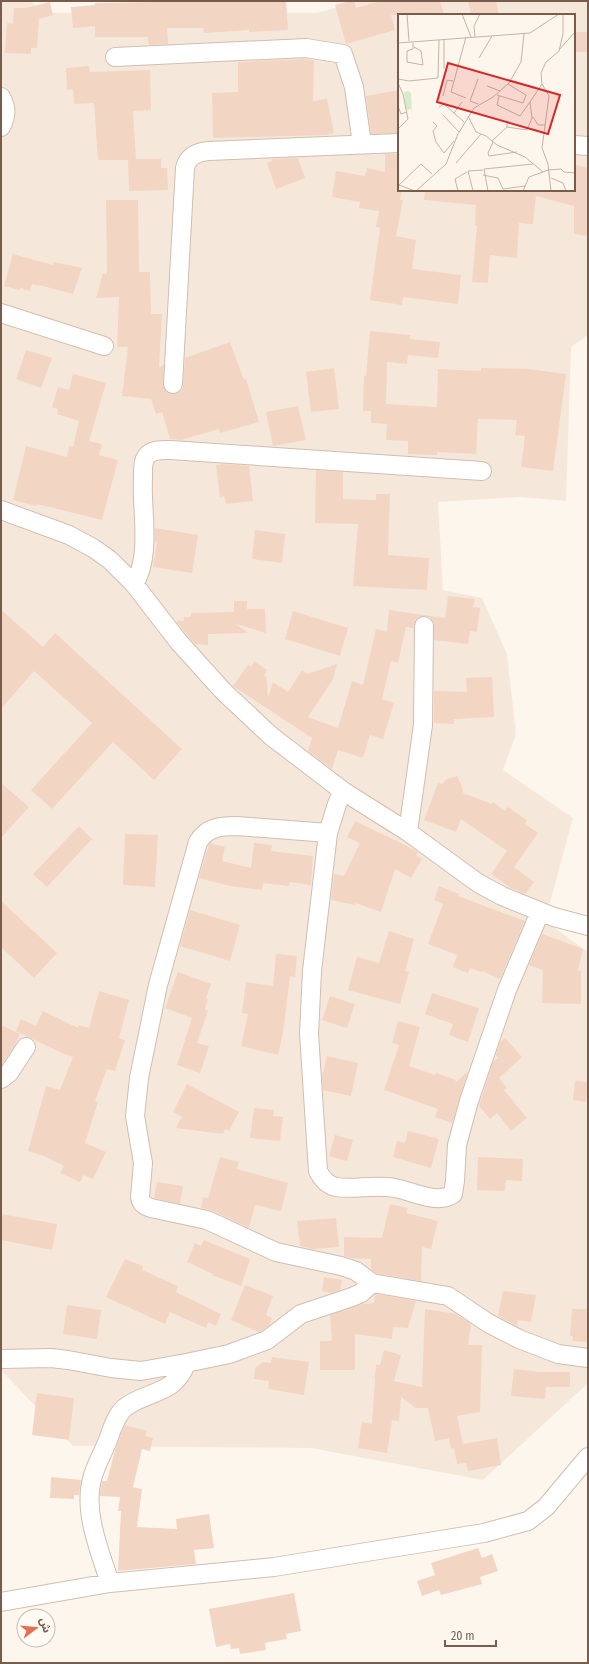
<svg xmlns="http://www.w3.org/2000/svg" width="589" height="1664" viewBox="0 0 589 1664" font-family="'Fira Sans Condensed','Noto Sans Arabic',sans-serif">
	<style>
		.residential { fill: #f5e8da; fill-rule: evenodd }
		.building { fill: #f3d5c3 }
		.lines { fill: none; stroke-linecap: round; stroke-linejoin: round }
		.minor-casing { stroke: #d1beb0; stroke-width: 20 }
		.minor { stroke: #fff; stroke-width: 18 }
		.inset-road { fill: none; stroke: #c5b3a7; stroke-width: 1 }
		.view { fill: #d62828; fill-opacity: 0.15; stroke: #d62828; stroke-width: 2 }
		.inset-edge { fill: none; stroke: #7a5c4d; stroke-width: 2 }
	</style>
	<rect width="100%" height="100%" fill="#fdf6ec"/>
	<path class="residential" d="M1,1h31l8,12h277l41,-12h230v334l-17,12 -5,154 -47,-4 -81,5 5,88 39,8 25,56 9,80 -13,36 70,48 -28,103 43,31v431l-105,97 -172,-32 -238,-2 -72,-76zM399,15h175v175h-175z"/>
	<path class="building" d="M155,1h131l2,29 -39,2v-2l-45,3 -1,-5h-36l1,16 -19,1 -1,-8h-53v-11l-22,2 -2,-21 24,-2v-2l60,-1z
		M350,1h4l2,7 25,-7h59l4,14h-53l4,15 -49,14 -11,-39z
		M468,1h28l3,14h-28z
		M50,2l3,13 -14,4 -2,29h-6v6l-26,-1 2,-30 6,1 1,-16h12z
		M574,32h14v20h-14z
		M305,59l9,1 -1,41 14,-2 7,34 -8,2 -113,3 -1,-45 26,-1v-30z
		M89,66l1,6 60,-2 1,40 -18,1 3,48h25v9h6l1,22 -39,1 -1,-31h-30l-4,-57 -20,1 -1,-15 -6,1 -1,-22z
		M399,90v43l-28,1 -5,-38z
		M385,154h14v36h3l-2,10h3l-7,36 20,4 -4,29 49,6 -3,29 -55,-7 -1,8 -32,-5 10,-72 -4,-1 3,-16 -20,-3 1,-6 -28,-5 4,-26 29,5 2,-8 18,4z
		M298,158l7,20 -29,11 -9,-26 5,-2v-2z
		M574,164l14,4v68l-14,-2v-28l-38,-10 -3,28 -14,-1 -2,35 -27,-3 -2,28 -16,-1 5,-56h-2l1,-21 -52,-5 1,-10h149z
		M106,200h32l1,72h11l1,42h11l-3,53 5,-2 -1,18 1,6 4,4 4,1h5l5,-4 1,-5 2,-27 45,-16 14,38 2,-1 13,43 -39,11 -1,-4 -38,11 -11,-1 -8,-27 -6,2 -5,-15 -29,-3 6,-49h-11l2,-50 -23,1 7,-25 4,1z
		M13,254l40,11 1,-3 28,6 -9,26 -34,-9v1l-7,-2 -2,7 -10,-3v2l-16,-4z
		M370,331l40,4v4l30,3 -2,16 -30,-3 -1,9 -20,-2 -1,42 51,3 1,-38 43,2v-3l48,1 37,5 -13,97 -32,-4 4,-31 -10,-1 2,-15 -39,-1 -2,35 -39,-2v3l-29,-1v-13l-22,-1 1,-16 -16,-1v-12h-8l1,-35h2z
		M26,350l26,8 -11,30 -25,-9z
		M334,368l5,41 -28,3 -5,-40z
		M73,374l33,9 -17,58 13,3 -3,11 19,5 -16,60 -65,-16 -1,2 -23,-6 13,-54 41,11 2,-11 4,1 6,-26 -22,-7 1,-5 -6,-2 6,-20 11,3z
		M298,406l8,34 -33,6 -7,-34z
		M226,464l23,2 4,35 -27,3 -2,-8 -4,1 -4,-32z
		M316,470l27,2v27l33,1v-6h14l-2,61 41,3 -2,32 -74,-4 5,-62 -43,-1z
		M155,528l43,7 -6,38 -39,-6 4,-25 -2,-1z
		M255,530l30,4 -3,29 -30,-4z
		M448,596l27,3 -2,8 7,1 -3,24 -7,-1 -2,13 -34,-4 -1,-19 -3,-4 -6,-1 -5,1 -4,3 -2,8 -7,-1 -8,36 -7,-2 -9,38 12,4 -11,36 -13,-4 -7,23 -25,-8 -6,19 -24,-18 4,-13 -79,-52 15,-21 3,2 3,-6 13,9 -3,6 3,2 1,20 5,-16 15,10 14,-22 5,4 30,-10 -4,15 -25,38 30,11 14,-47 11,4 13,-56 11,3 2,-22 56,8z
		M234,601h13v8h18l1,24 -30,-9 12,9 -40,1v11l-13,-1 -18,-21v-2h7v-4h7v-4l43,-1z
		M1,610l42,37 12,-14 127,116 -28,31 -41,-38 -61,67 -21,-19 61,-67 -58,-52 -33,38z
		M293,611l55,17 -8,28 -55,-17z
		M492,677l2,40 -40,2v5l-20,-1v-32l33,1 -1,-14z
		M457,776l5,10 1,7 29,11 1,-2 12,9 3,-4 19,13 -2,4 13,9 -24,34 20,15 -9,12 -14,-6 -20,-14 16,-23 -46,-32 -5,13 -32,-12 14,-37 4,1 5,-5z
		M1,783l28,24 -28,31z
		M355,821l50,24 13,7 -2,3 6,4 -11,19 -16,-9 -14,43 -25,-9 -1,2 -24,-5 3,-26 10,2 16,-33 -13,-6z
		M79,826l13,13 -45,48 -14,-13z
		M125,834l33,1 -3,52 -32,-2z
		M210,843l15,4 -3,14 29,7 3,-25 18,2 -1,6 42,5 -2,29 -21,-3 -1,4 -26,-3 -1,7 -32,-4 -31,-8 9,-31z
		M439,886l20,8 -1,2 67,25 -25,58 -18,-8 -1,1 -11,-4 -2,5 -15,-6 4,-12 -29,-11 15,-40 -9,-4z
		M1,901l56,52 -23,25 -33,-31z
		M190,910l50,15 -10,36 -50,-15z
		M389,931l25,8 -9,32 4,1 -9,32 -52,-14 9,-33 22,6z
		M542,934l41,15 -5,22h3v33l-39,-1 1,-33 -14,-5z
		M276,954l21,2 -2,21 -5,-1 -7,57 -5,22 -37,-9 7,-32 -6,-1 4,-31 27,4z
		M178,972l33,12 -5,14 2,1 -3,10 3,2 -11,32 12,3 -9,27 -23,-8 15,-47 -27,-10z
		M99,991l30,9 -10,38 6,2 -10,31 -8,-2 -12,32 3,1 -13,41 21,9 -13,27 -10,-4 -3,7 -20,-9 4,-7 -20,-10 -16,-5 18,-65 14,4 13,-33 -11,-4 -46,-22 5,-12 15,7 7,-15 35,17 1,-3 10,3z
		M432,993l47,15 -11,34 -19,-7 4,-11 -28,-10z
		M330,996l25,8 -8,24 -25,-8z
		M398,1021l22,6 -11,39 26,9 1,-2 20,7 -1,3 13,-12 -16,52 -17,-6 3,-8 -54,-19 15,-45 -7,-2z
		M1,1025l19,9 -5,11 -14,21z
		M505,1038l17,19 -23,21 8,10 -3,2 23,28 -16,13 -14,-18 -7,6 -11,-13 14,-44 5,-4 -2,-3 4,-13z
		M327,1056l31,7 -7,33 -28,-6 -1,-13z
		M575,1081l13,1 -2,20 -13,-2z
		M187,1084l52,28 -10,19 -4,-2 -2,5 -47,-6 6,-11 -9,-5z
		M254,1108l20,2 -1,6 10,1 -3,24 -30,-3z
		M408,1131l31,8 -8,29 -38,-11 4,-16 8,2z
		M335,1135l18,5 -6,21 -18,-5z
		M220,1157l19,5 -2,7 51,14 -7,28 -26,-6 -6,23 -38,-18 -10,-2 2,-11 5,1z
		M478,1157l45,2 -1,22 -16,-1 -1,11 -28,-1z
		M157,1182l26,4 -3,18 -26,-6z
		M390,1204l18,4 -2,5 32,8 -7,28 -9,-2 -1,34 -45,-8 -5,-4v-10l-19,-1 -8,-2v-19l38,1z
		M1,1214l56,10 -5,26 -51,-10z
		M336,1218l3,29 -26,2 -13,-3 -3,-25z
		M204,1240l46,19 -9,27 -29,-11 1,-1 -26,-12 8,-19 6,3z
		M125,1259l18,7 -1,4 36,16 -2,6 45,22 -5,12 -8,-4 -2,6 -36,-16 -5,12 -59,-27z
		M324,1277l18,3 -2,10 -9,3 -9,-2z
		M245,1285l28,11 -7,19 6,3 -3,8 -10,6 -28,-12z
		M503,1291l33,4 -5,27 -13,-2 -1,6 -19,-10z
		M375,1294l41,7 -8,27 -15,-1 -1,12 -37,-5v36h-35v-29h12l-2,-26 33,-11 11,-1z
		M67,1305l34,5 -4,29 -34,-5z
		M425,1309l31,5 15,10 -3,21h14l-2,67 -23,4 6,28 34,-6 4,27 -33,6 -2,-8 -9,1 -3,-16 -3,1 -2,-11 -14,3 -7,-33h-12l-15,-11 -2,24 -7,-1 -5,33 -29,-5 4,-26 10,2 3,-46 -4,-2 4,1 1,-12h4l4,-15 17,5 -7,26 28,6z
		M572,1309h16v33l-16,-1 1,-5h-3z
		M272,1357l37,5 -5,33 -36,-6 1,-8 -15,-2 1,-11 8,-6 8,1z
		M514,1369l26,3h30v15h-24l-1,12 -34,-3z
		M37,1393l37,5 -5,42 -37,-5z
		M125,1425l22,6 -2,5 8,2 -3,13 -8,-2 -9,38 9,2 -5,38 40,2 -1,-10 33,-5 5,34 -20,2 2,14 -78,7 3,-60h-3l2,-14 -20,-1v-3l2,-12h5l8,-31z
		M51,1477l30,3 -2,15h-5v4l-24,-1z
		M478,1548l4,10 10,-4 6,17 -18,6 2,7 -41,11 -2,-5 -17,6 -5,-15 18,-6 -4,-12z
		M294,1593l7,38 -15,3 1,5 -22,4 1,7 -26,4 -1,-6 -8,1 -1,-5 -14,3 -7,-38z"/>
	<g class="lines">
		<defs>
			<path id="minor" d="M115,57l191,-9 37,6 11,33 8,57
				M1,97c6,11 6,18 0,30
				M574,145l14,1
				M1,313l103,33
				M173,384l12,-216c3,-12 11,-16 24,-17l190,-8
				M1,510l68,25 24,13 17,12 24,24 44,57 45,50 48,45 72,55 65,41 70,51 24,13 52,21 34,9
				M134,584c18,-29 7,-73 9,-106 0,-6 -1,-15 3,-21 5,-8 17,-7 25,-7l311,21
				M343,791l-6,13 -9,29 -16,138 -3,63 9,137c4,8 9,14 18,16 18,3 39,-3 59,1 17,3 42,17 58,6l2,-13 2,-36 12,-44 38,-111 33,-78
				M408,832l15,-107 1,-99
				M328,833l-91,-7c-16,0 -30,1 -39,16l-40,143 -19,93 -4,38 8,47 -3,34c1,7 5,9 11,11l56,12 69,32 65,14 15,5 16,12
				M1,1079l8,-6 17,-26
				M1,1359l50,-1 17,2 43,8 30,3 45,-8 43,-9 38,-14 34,-26 51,-17 9,-4 11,-10 76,13 40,27 31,16 39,15 30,4
				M110,1583c-10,-31 -27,-71 -18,-104 3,-13 11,-26 16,-39 4,-11 9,-28 19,-34 22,-15 50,-13 59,-43
				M1,1602l109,-19 164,-16 210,-34 44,-12 18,-14 42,-50"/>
		</defs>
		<use href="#minor" class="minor-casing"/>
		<use href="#minor" class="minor"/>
	</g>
	<g transform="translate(398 14)">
		<rect width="177" height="177" fill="#fdf6ec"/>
		<path d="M10,77l3,2 1,23 -1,-7 -5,1 -2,-18z" fill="#d8ecc9"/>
		<path class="inset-road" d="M9,0l2,27M64,0l9,23M68,23l-15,55 15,6M77,23l-1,-11 6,-12M46,26v29M0,29l132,-10 29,-19M15,29v6l-6,2v11l16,3 -2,-14 -7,-4M161,36l16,-18M81,44l13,-22M0,65l11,2 29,-3 1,-38M80,65l-8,22 8,3M0,69l5,11 5,25 -10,10M89,72l13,5M99,81l26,8 3,-8 -18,-11M45,82l4,-16 6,1M101,82l-2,9 23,11 10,-14M0,92l3,8 6,-2M41,93l5,-3 20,18M56,99l8,-11M45,101l16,17M70,102l8,16 10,4 11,9 28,12 18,15M135,103l5,8h7M35,108l4,4 -4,5 3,11 8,11 10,-12M109,113l20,3 5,-12 -2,-16 12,-18M94,127l15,-14v-6M95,128l-5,11 1,3 28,-4M58,149l25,-29M150,150l-6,-16 7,-52 -7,-12 -1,-11 5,-11 13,-11 4,-17v-20M150,150l3,27M85,161l15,3 5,11 22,-3M153,164l12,5 3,8M1,171l22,-21 11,10M1,171l16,6M18,177l30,-27 12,-30 16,-26 19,-11 16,-14 12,-21 3,-28M60,177l-3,-12 12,-7M75,177l-5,-20 15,-1M90,177l-4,-22 49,-5M125,177l6,-14 19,-7 13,-1 3,3 11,1"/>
		<path class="view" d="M50,49l112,32 -12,39 -111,-32z"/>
		<rect width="177" height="177" class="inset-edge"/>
	</g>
	<rect width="589" height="1664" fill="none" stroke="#7a5c4d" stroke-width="4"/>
	<g transform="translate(36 1628) rotate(74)"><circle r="19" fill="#fffaf3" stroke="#cabbb1"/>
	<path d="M0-3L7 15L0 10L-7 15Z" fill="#e76f51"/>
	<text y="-6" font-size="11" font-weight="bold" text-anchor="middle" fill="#7a5c4d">ش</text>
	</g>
	<path d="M445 1640v6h51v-6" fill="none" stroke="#7a5c4d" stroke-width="2"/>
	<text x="451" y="1640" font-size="12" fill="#7a5c4d" stroke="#fffaf3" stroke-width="3" paint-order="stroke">20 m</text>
</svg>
